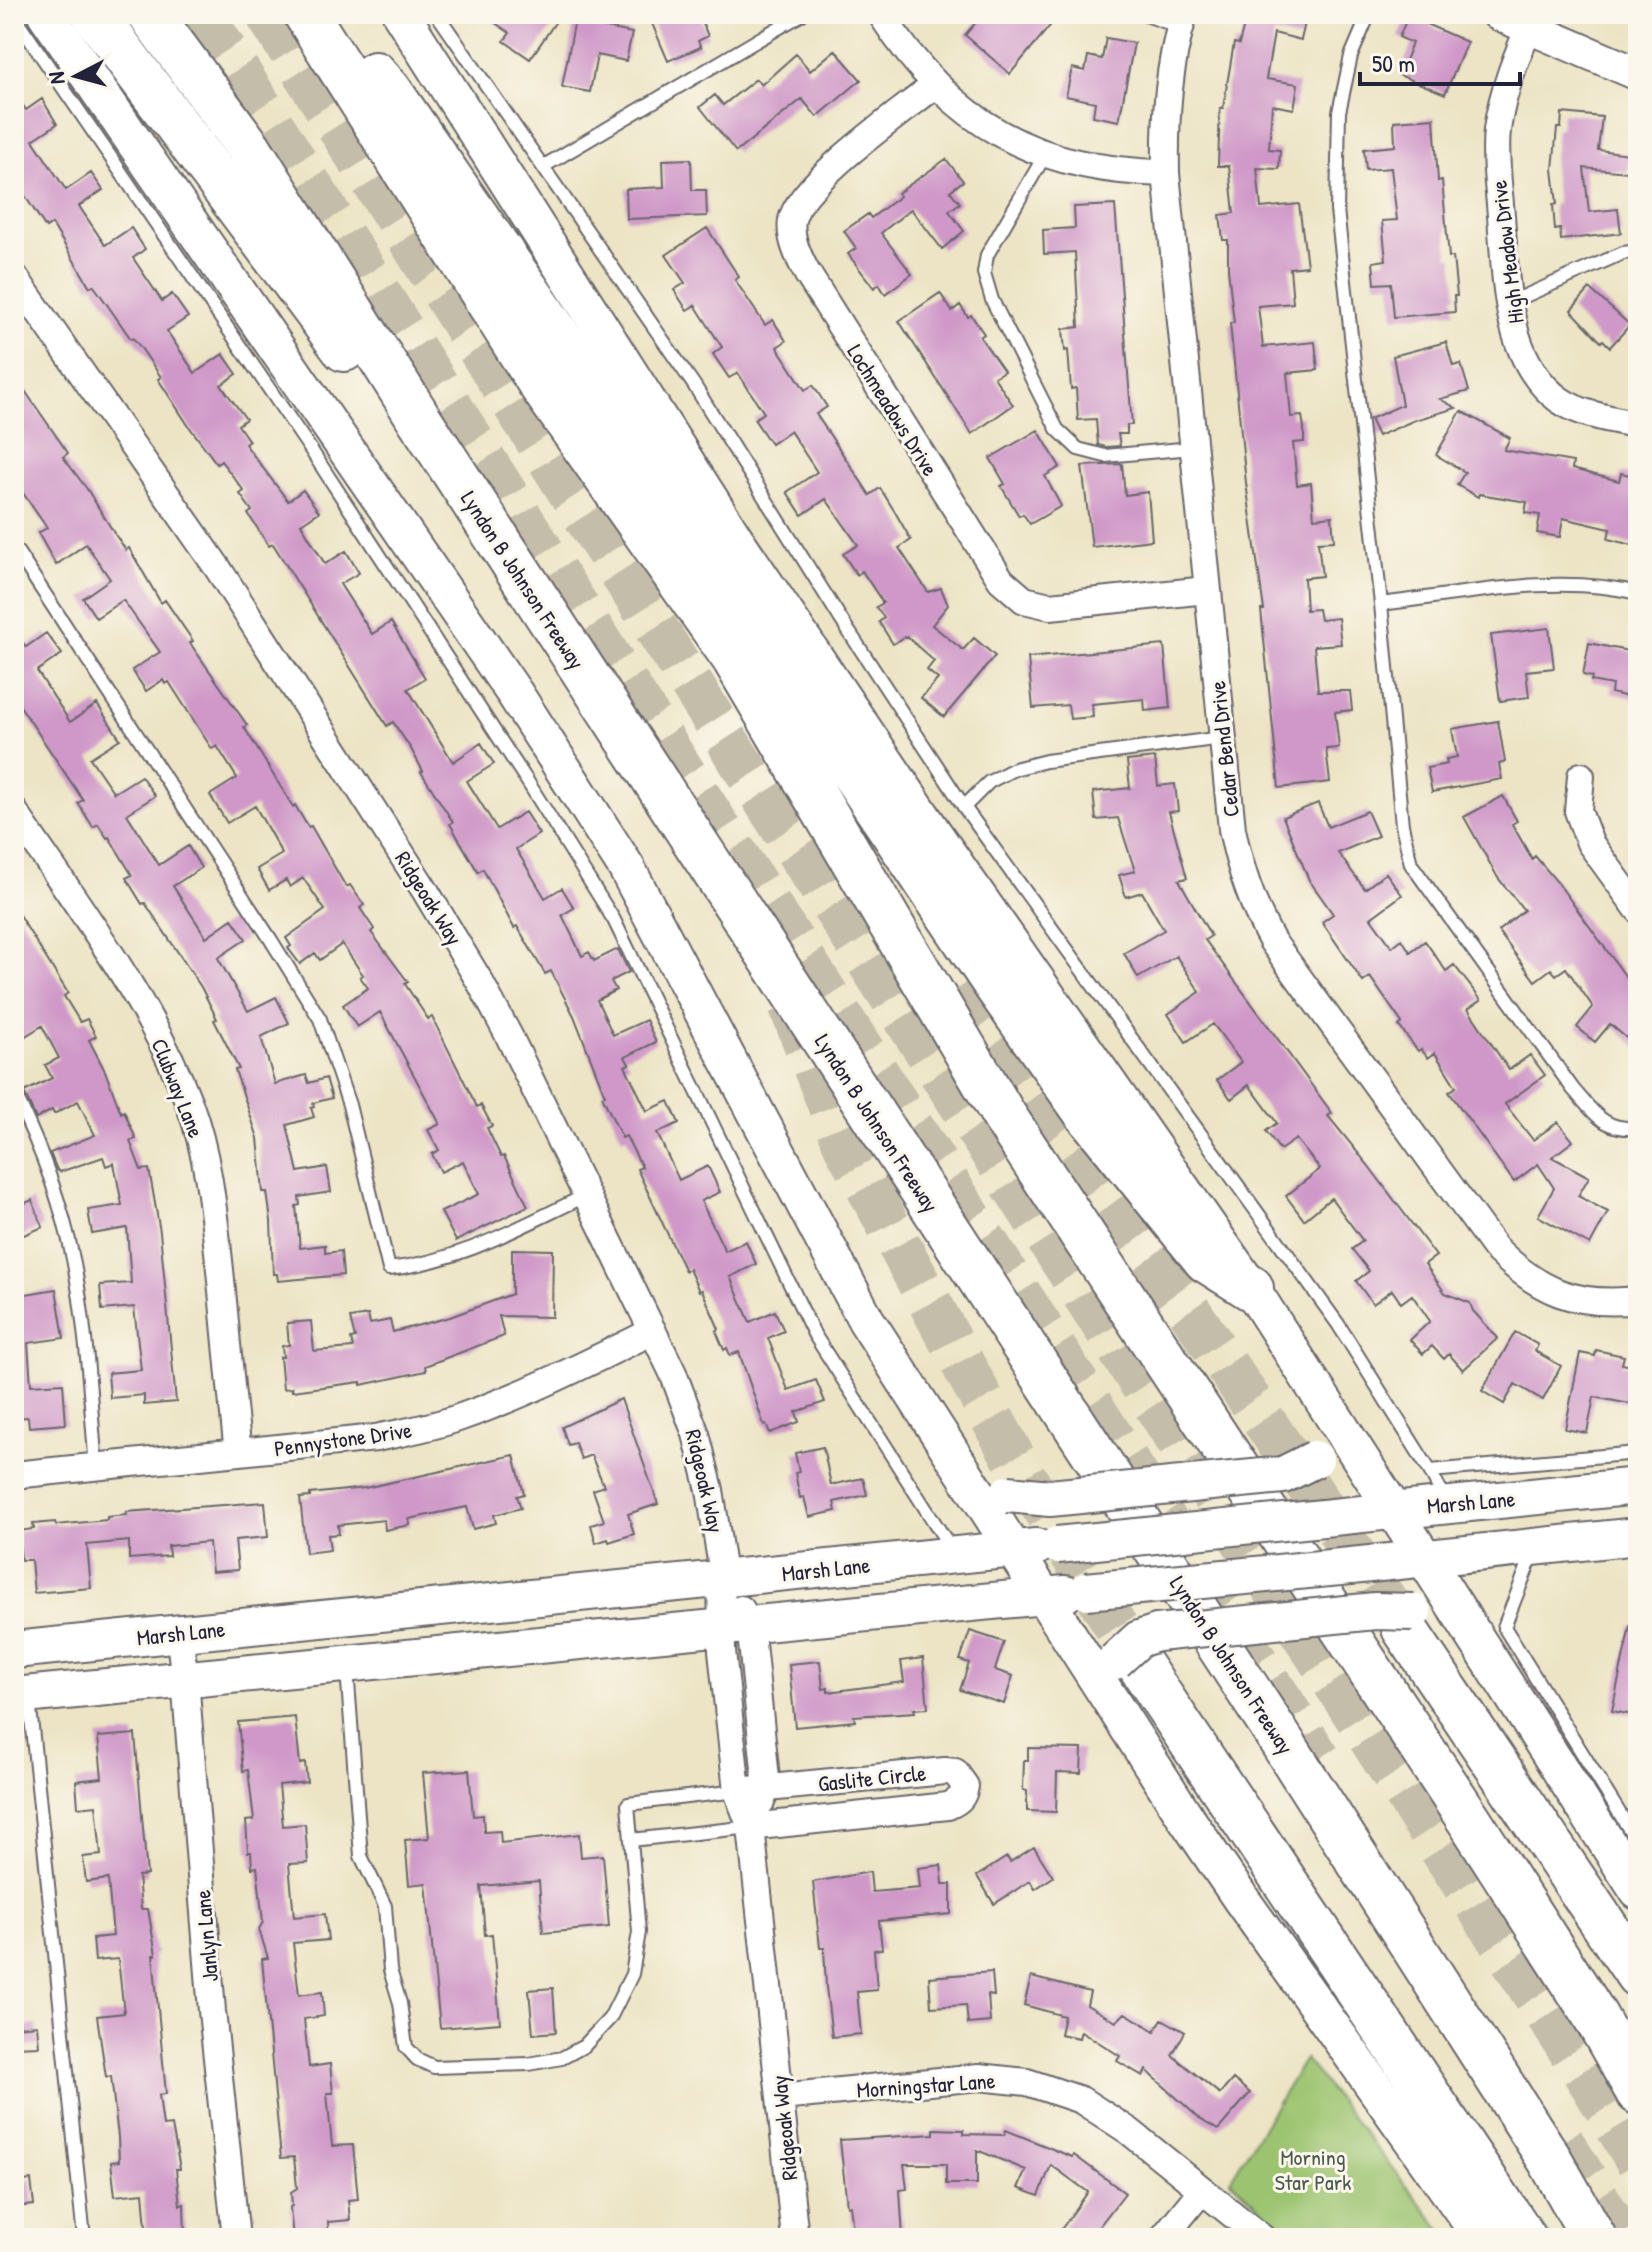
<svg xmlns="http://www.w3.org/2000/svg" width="1652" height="2252" viewBox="0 0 1652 2252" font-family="'Patrick Hand',sans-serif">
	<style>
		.green { fill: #9cc470; stroke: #5f7356; stroke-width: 2 }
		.building { fill: #cf98c8 }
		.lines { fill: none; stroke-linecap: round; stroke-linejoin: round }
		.motorway-tunnel { stroke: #c4bda9; stroke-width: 44; stroke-dasharray: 44 22; stroke-linecap: butt }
		.service-casing { stroke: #69666b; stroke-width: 16 }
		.minor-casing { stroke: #69666b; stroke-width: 30 }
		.tertiary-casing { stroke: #69666b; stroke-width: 36 }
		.secondary-casing { stroke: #69666b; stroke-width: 40 }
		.motorway-casing { stroke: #69666b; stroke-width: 48 }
		.service { stroke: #fff; stroke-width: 12 }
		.minor { stroke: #fff; stroke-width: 26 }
		.tertiary { stroke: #fff; stroke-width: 32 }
		.secondary { stroke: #fff; stroke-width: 36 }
		.motorway { stroke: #fff; stroke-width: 44 }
		.secondary-bridge-casing { stroke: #69666b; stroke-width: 40; stroke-linecap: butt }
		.secondary-bridge { stroke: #fff; stroke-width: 36 }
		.labels { text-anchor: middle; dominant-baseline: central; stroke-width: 6; stroke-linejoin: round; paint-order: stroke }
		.street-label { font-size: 22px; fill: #22223b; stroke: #fbf7ec }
		.park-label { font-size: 22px; fill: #4d5b4e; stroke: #fbf7ec }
	</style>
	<rect width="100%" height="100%" fill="#fbf7ec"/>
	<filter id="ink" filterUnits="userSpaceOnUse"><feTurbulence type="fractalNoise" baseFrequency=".0125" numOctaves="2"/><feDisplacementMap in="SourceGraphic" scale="16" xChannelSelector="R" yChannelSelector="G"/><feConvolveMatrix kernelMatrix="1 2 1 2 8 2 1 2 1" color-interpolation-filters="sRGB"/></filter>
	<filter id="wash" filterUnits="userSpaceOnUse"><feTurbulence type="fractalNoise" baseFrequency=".006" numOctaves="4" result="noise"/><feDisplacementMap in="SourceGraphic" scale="32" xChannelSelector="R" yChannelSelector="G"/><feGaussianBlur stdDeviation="1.8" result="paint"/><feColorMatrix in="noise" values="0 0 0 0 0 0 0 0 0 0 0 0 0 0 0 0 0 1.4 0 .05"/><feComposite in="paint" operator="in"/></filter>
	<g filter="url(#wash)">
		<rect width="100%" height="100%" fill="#ece4c4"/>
		<path class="green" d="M1305,2059l143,179h-155l-63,-58z"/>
		<g id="blocks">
			<path class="building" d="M482,14h79l-31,45 -26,-18 6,-8z
				M576,14h29l-3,13 30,6 -6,28 -29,-6 -7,37 -28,-5z
				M648,14h51l9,22 -10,5 3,6 -33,14z
				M983,14h62l9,7 -44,53 -45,-39z
				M1247,14h60l-6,26 -27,-7 -8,46 32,5 -4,25 -22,-4 -3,44 11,1 -1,19 -22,-1 4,40 38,-4 8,62 -17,2 3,35 -35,3 5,41 52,-5 3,28 -31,3 4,44 11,-1 2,12v14l-11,1 4,42 14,-2 3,35 18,-2 2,25 -16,1 4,34 -18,2 2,32 12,-1 2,11 18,-2 3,26 -27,2 4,45h32l2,19 -17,2 4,36 -13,1 4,33 -51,6 -18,-178h3l-18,-127 -16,-160h4l-6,-54v-29h-5l-3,-25 14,-2 -5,-47h-11l2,-58h3l11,-65 5,1z
				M1408,16l59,26 -22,52 -46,-19 13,-32 -13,-6z
				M1106,38l28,5 -15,78 -26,-5 2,-14 -29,-6 6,-28 13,3 3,-15 14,3z
				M835,50l26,30 -44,37 -15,-18 -66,53 -36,-45 15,-12 8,10 33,-26 5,6 35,-31 14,17z
				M14,92l12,18 16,-11 15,25 -24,16 33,50 25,-17 12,17 -24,16 26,39 26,-17 14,21 -12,9 29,43 10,-7 16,23 -21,14 28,42 28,-19 14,20 -16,11 25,34 -8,6 11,16 -4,3 43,57 15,-11 16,22 -18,12 24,40 21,-13 13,22 -19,11 32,50 19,-12 34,56 -17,11 45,73 28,-19 13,21 -27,17 30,48 28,-17 14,22 -23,15 29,49 17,-10 12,20 -12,7 20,41 7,-4 5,9 24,-12 11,23 -18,9 5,9 -19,10 16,35 33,-15 10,22 -31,15 4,7 -4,2 22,45 22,-10 10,22 -22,10 22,47 29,-14 12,26 -19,9 24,50 21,-10 10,23 -26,13 20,45 25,-11 9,20 -16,7 20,52 28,-10 9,22 -29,10 3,10 -29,11 -4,-9 -2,1 -25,-73 -9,3 -3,-7 -3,2 -8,-19 3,-2 -17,-39 -3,1 -10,-22 -4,2 -48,-102 5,-2 -16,-31 -4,2 -20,-42 3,-1 -31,-79 -23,-45 -6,3 -28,-48 -3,2 -31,-59 -5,3 -28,-48 3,-2 -32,-50 2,-1 -12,-22 -18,-27 -6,4 -114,-182 -4,2 -21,-32 4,-3 -12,-17 4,-3 -23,-30 -4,3 -29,-39 -30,-46 3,-2 -20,-29 -8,-10 -2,1 -32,-46 -6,-8 -3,2 -38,-63 -6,4 -32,-49z
				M1562,113l40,4 -4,33 32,4 -2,18 -44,-4 5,44 29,-3 3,24 -60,7 -1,-11 -5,1 -2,-25 4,-1 -4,-35 4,-41h4z
				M1434,118l4,63 4,-1 7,77h4l4,39h-3l1,16 -61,5 -3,-34 -16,1 -2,-22 13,-2 -4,-39 15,-1 -6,-52 -25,2 -2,-21 31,-3 -1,-25z
				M691,159l1,31h14l1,26 -80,3 -1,-30 38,-2 -1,-27z
				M946,159l17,22 -13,10 10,12 -11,8 15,20 -22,18 -31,-40 -30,24 31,41 -27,20 -6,-10 -5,4 -26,-34 8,-6 -12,-17 24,-17 3,4 29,-22 -2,-3z
				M1115,205l17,220h-5v9h-9l2,12 -14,1 -8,-2 -2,-26 -18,1 -2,-32 -5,1 -3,-39 -3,1 -2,-22 16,-2 -4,-75 -31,2 -1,-24 32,-2 -1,-21z
				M707,228l32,49 -4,3 30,45 8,-5 13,21 -9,6 28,43 8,-5 14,22 -11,7 54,81 10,-7 15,24 16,28 -12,8 29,44 13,-4 7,17 -16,20 31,25 11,-12 21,18 -51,61 -23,-19 17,-19 -11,-9 7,-9 -28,-25 -13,8 -14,-22 5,-4 -8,-11 7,-4 -21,-32 -5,4 -14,-21 15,-9 -32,-46 -24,16 -15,-23 30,-20 -27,-41 -19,13 -17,-25 10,-6 -26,-40 -9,5 -16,-24 9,-7 -27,-42 -8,5 -13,-20 11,-7 -19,-28z
				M1590,289l40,36 -20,22 -7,-7 -2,2 -30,-32z
				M940,293l12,18 8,-6 8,12 3,-2 13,19 -4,3 24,34 -10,6 19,28 -41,29 -73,-113z
				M1446,342l7,24 8,-2 8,27 -29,8 16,9 -41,12 -37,16 -8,-17 32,-14 -9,-49z
				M14,375l54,78 -5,4 24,32 29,47 10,14 3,-2 32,55 4,-3 28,41 -3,2 57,82 -3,2 49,80 2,-2 13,22 3,-1 35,61 4,-2 14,20 -4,3 14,21 -3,3 37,50 -3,2 23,35 4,-2 45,90 4,-2 11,21 -5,2 14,29 3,-1 24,50 -72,35 -15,-29 38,-18 -16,-33 -22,11 -9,-18 7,-4 -11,-20 12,-6 -60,-112 -23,15 -14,-22 25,-17 -8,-11 3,-2 -21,-31 -22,16 -5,-7 -15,11 -12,-16 3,-2 -5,-8 39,-28 -22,-32 -13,9 -4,-7 -17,10 -12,-21 25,-15 -27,-48 -28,17 -17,-28 27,-17 -20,-32 -5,3 -43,-67 -4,2 -2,-4 -17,11 -14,-21 28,-18 -37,-52 -27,18 -13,-20 27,-19 -24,-35 -30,21 -18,-32 9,-5 -33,-48z
				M1461,411l49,27 -6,12 69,12 -1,7 47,12 2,-8 17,4v46l-6,22 -24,-6 2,-10 -47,-11 -3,19 -23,-4 3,-18 -15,-2 2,-11 -48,-8 -1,3 -21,-12 8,-13 -29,-17z
				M1038,430l22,37 -15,9 16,30 -31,18 -7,-10 -4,2 -18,-30 4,-2 -15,-26z
				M1122,464l3,31 23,-3 4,48 -60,7 -10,-81z
				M1549,628l5,40 -28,3 3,26 -29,4 -9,-66z
				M14,630l12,17 20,-14 16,21 -25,17 33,51 27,-18 23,35 -30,19 24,35 27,-17 14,20 -28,18 32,51 29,-19 13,22 -28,18 33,51 26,-18 14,20 -28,19 30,53 28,-14 13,26 -28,14 14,47 31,-9 3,8 17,-5 6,20 -19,5 1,4 -3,1 3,9 -27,8 11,47 29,-5 4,25 -32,5 1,8 -4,1 4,42 25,-3v8l16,-2 2,24 -65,6 -1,-7h-4l-2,-53 -4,-29h-4l-5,-54 -23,-68 4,-1 -25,-49 3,-1 -16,-32 -56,-84 -3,1 -16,-26 6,-3 -23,-38 -2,1 -9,-14 -5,3 -15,-24 5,-3 -69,-103z
				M1589,643l49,10v23l-5,22 -22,-5 1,-8 -21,-4 1,-4 -9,-2z
				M1164,645l6,63 -25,3 -1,-12 -52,5 1,13 -23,2 -2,-14 -35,3 -5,-50z
				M1498,721l7,41 -6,2 3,15 -70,13 -5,-24 20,-4 -1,-5 11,-2 -5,-28z
				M1155,758l3,28 17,-2 3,27 -9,1 18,66 -8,2 32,56 -6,4 127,173 -4,3 40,49 68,91 -11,8 20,29 25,10 3,8 25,27 -35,32 -14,-16 -5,5 -12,-13 -9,8 -13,-14 20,-19 -18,-26 -11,8 -9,-13 -19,14 -17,-23 13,-10 -17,-22 11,-8 -32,-43 -27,22 -18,-24 34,-27 -24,-30 -16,11 -14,-19 11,-8 -28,-38 -18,14 -14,-19 24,-18 -28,-38 -27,18 -18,-28 32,-22 -24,-36 -38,22 -14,-25 40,-23 -22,-38 -16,5 -7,-22 16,-4 -17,-53 -22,2 -3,-28 37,-4 -3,-27z
				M1503,796l14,25 -5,3 20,35 3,-3 23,27 71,98 9,-12v79l-28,-24 -15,18 -18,-15 16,-20 -27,-39 -10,7 -5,-6 -16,12 -37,-50 26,-21 -26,-32 -34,-61z
				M1318,803l10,24 39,-16 11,25 -40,17 27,36 21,-16 16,22 -31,23 21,29 10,-8 8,13 15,-11 21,30 8,-6 27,35 -13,9 41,61 21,-15 15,20 -40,29 28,36 25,-18 15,19 -21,16 37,20 -11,19 30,16 -18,33 -52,-29 16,-28 -16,-24 -24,18 -65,-90 7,-5 -21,-34 -7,5 -7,-9 -3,2 -19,-25 3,-3 -32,-46 -7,5 -41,-60 11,-8 -24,-34 -26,-63z
				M14,907l54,86 -4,3 16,26 7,-3 9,17 -7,4 16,31 16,42 3,-2 12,28 -6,2 11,29 8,-1 11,63 16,170 -32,3v-10l-34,3 -2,-25 33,-3 -7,-63 -32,3 -2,-25 31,-2 -4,-55 -35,6 -4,-24 34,-5 -8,-42 -8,3 -3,-9 -43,15 -3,-2 -7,-17 45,-18 -17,-34 -24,13 -2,-4 -16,9 -12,-27 28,-14 -7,-13 14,-7 -17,-32 -28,17z
				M32,1200l11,27 -29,12v-31z
				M512,1249l41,1 -1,67 -53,-1 5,20 -79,30 1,5 -65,14v-3l-69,9v-3l-9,1 -3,-32h3l-1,-11 7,-1 -2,-22 24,-2 3,30 39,-3 -2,-9 4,-1 -5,-20 18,-3 2,9 20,-4 3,12 57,-15 62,-23z
				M56,1289l8,49 -36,5 3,42 32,-2 3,41 -37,3 -1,-10 -14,1v-122z
				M1515,1332l23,13 -3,6 26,15 -18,34 -28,-16 -11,20 -22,-13z
				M1596,1350l28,6 -2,8 15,3 -7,37 -36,-7 -7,36 -22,-4 15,-76 15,3z
				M621,1399l37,105 -30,10 6,20 -25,8 -1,-3 -12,4 -5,-18 13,-4 -11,-31 11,-4 -13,-31 -10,4 -6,-16 -7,2 -6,-18z
				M823,1447l8,38 32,-7 4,17 -33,7 2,9 -27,6 -5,-20 -4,1 -5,-25 4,-1 -4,-19z
				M514,1455l10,39 -7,2 4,12 -27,7 2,8 -23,6 -6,-22 -58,12 1,6 -25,5 -1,-10 -46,5 1,9 -11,1 2,15 -24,3 -6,-55 10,-1v-3l55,-6z
				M265,1502l3,35 -33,3 3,30 -26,2 -3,-30 -41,4 1,10 -40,3v-18l-42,4 4,43 -57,5 -3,-33h-10l-3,-29 16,-2 -1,-5 22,-2 1,3 51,-5v-3l20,-2 -1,-3z
				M1630,1626h8v90l-26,-5z
				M970,1631l34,11 -9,28 18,6 -9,28 -44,-14 9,-27 -9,-3z
				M923,1658l5,50 -14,1 1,3 -61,4 1,5 -60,6 -6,-63 31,-3 3,28 5,-1v4l76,-10 -3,-21z
				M295,1717l5,47 5,-1 2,19 -28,3 4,41 22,-2 3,39 -19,1 5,53 31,-3 3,26 -35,3 6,52 23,-3 2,24 -20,3 5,48 21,-3 3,29h-6l5,53 21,-1 5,54 -10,1 2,20 -22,2 1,16h-36l-3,-31 2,-1 -1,-14 6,-4 -3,-31 -13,1 -19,-199 6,-1 -9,-29 4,-7 -6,-55 -5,1 -1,-16h-3l-2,-31 8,-1 -6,-50 -5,1 -5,-49z
				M135,1734l12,141 -9,1 3,33h7l8,46h-3l13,139 -7,1 4,31 9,-1 8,44h-4l4,36 4,-1 1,34h-38l-4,-45 -28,3 -4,-34 8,-1 -1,-24 -7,-61 -5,1 -9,-61 27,-3 -6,-54 -23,2 -2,-23 20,-2 -5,-57 -22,3 -3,-25 18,-2 -5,-50 -18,2 -2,-26 26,-3 -4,-41z
				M1028,1748l54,1 -1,24 -24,-1 -1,40 -29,-1v-20l-4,-1 1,-30h4z
				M469,1770l4,46 10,-1 1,17 16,-1 1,12 78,-9 2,23 22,-2 6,72 -66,6 -4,-52 -58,5 4,49 7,-1 8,89 -60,5 -14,-145 -17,2 -4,-45 24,-2 -6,-65z
				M1034,1847l19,30 -18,12 -5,-8 -36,23 -17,-28 30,-19 3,5z
				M941,1865l2,19h8v30l-72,7 3,28 -8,1 3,40 -20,2 4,42 -29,3 -6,-50 -2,-39h-4l-7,-66 57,-10 2,20 48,-4 -2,-20z
				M992,1972l2,24 -6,-1 2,27 -22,2 -2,-19 -35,2 -2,-30z
				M1031,1977l59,15 -3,13 29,17 9,-9 30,18 7,-12 23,13 -13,23 48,39 13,-15 17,14 -32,37 -17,-10 -55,-50 -3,6 -26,-15 3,-5 -39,-25 -2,7 -19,-4 4,-18 -40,-11z
				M553,1988l3,44 -23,2 -4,-44z
				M37,2025l2,21 -25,1v-20z
				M934,2129l30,1v4l40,1 2,-5 66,27 2,-2 51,38 -35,45h-35l33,-46 -37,-27 -12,31 -21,-8 8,-18 -49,-20v34h-31v-20h-42l3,25 -7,1 3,48h-49l-4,-33 -3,1 -7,-66 94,-6z
				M31,2180l3,25 -20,2v-25z"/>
		</g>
	</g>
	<g filter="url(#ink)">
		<use href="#blocks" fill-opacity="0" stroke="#69666b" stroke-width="2"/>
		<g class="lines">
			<path class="motorway-tunnel" d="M202,14l404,638 713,1107
				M267,14l523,826 555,859 249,389 44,74
				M949,996l80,99 157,211 218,322
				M790,1005l56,142 173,321 122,199
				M1562,2142l60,96"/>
			<defs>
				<path id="service" d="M437,14l257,371 148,236 122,186 374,517 92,147 15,29
					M1143,14l37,13
					M1369,14l-18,42 -12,56 -2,98 44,394 21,221 9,39 162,225c21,24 31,42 65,39
					M14,16l297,434 220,337 83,133 200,414 138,216
					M1045,155l-58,100 -3,18 8,27 65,129 21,20 27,7 87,-8
					M544,166l258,-152
					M1509,303l114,-50 15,-2
					M14,547l257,393 49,79 29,86 40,164c73,-8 132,-43 198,-74
					M1381,604c84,-10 174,-31 257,-11
					M964,807l25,-25 25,-13 32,-8 176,-23
					M14,1092c25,52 48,111 59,167 14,69 17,139 23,208
					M1430,1471l208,-18
					M1533,1553l-29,74 134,216
					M347,1669l14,187 24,50 5,64 10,33 6,44 11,12 17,8 95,-3 33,-6 22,-12 26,-28 22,-44 7,-42 -8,-92
					M29,1698l55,540
					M737,1791l-109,13 3,36 120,-13"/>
				<path id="minor" d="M881,14c70,110 155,157 285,159
					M1184,14c-16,52 -19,105 -18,159l66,656c8,40 20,76 40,112l223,307c44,44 81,59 143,52
					M1535,14c-16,36 -33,77 -38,116 -3,28 2,58 4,86 5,60 3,135 51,178 23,21 57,24 86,31
					M935,85c-32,26 -136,98 -143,135 -3,18 7,38 15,53l194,307 23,20 26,6 157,-16
					M14,276l203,291 209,325 54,90 29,54 164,337 23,61 14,56 11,71 1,90 15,140 14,36 44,411
					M1581,776l-3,35 12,32 48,66
					M14,811c62,93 134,186 175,292 20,53 25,112 31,167 6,61 11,122 18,182
					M14,1475l362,-37c29,-6 58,-11 85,-21 66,-23 129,-55 192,-86
					M741,1609l9,15 17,164 -6,14
					M179,1633l6,46 27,332 24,227
					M737,1791l208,-20 10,1 10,14c-2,12 -6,15 -17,20l-197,21
					M781,2097l198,-20 48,5 54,18 48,31 133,107
					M1163,2238l39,-48"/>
				<path id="tertiary" d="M1498,14l140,60"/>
				<path id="secondary" d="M46,14l469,680 111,173 240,453 322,501 53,78 241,339
					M401,14l334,525 197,292 319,457 387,603
					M1323,1518l315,-32
					M1351,1566l287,-30
					M14,1650l1022,-103
					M14,1696l1051,-102"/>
				<path id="motorway" d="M94,14l250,335
					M150,14l99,134 171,272 864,1325 266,415 44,78
					M306,14l235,371 193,273 270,458 466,705 125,195 43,76
					M375,74l14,16 180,261 426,633 90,127 121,149 45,28
					M1404,1628l234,347
					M1141,1667l383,571"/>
			</defs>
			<use href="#service" class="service-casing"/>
			<use href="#minor" class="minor-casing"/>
			<use href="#tertiary" class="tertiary-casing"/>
			<use href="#secondary" class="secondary-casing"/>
			<use href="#motorway" class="motorway-casing"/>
			<use href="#service" class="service"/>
			<use href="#minor" class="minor"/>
			<use href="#tertiary" class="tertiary"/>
			<use href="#secondary" class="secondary"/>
			<use href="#motorway" class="motorway"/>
			<defs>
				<path id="secondary-bridge" d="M1008,1494l42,4 233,-23 32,-16
					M1057,1545l266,-27
					M1086,1591l265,-25
					M1115,1661l24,-22 18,-6 218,-22 38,1"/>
			</defs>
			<use href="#secondary-bridge" class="secondary-bridge-casing"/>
			<use href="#secondary-bridge" class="secondary-bridge"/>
		</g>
	</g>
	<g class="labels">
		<g class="street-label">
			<text transform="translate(1507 252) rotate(-97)">High Meadow Drive</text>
			<text transform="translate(893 410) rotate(58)">Lochmeadows Drive</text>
			<text transform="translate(523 580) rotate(57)">Lyndon B Johnson Freeway</text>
			<text transform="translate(1224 749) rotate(-96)">Cedar Bend Drive</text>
			<text transform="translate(429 898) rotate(58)">Ridgeoak Way</text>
			<text transform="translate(178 1088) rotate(68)">Clubway Lane</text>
			<text transform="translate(877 1123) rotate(57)">Lyndon B Johnson Freeway</text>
			<text transform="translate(343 1439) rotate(-8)">Pennystone Drive</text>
			<text transform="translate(705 1481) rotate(77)">Ridgeoak Way</text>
			<text transform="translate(1471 1502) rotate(-5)">Marsh Lane</text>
			<text transform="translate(826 1569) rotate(-6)">Marsh Lane</text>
			<text transform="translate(181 1633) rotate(-6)">Marsh Lane</text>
			<text transform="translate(1232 1665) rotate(57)">Lyndon B Johnson Freeway</text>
			<text transform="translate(872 1778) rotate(-6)">Gaslite Circle</text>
			<text transform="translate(206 1936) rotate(-95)">Janlyn Lane</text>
			<text transform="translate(926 2085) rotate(-4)">Morningstar Lane</text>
			<text transform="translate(784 2128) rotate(-96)">Ridgeoak Way</text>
		</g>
		<g class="park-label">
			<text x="1313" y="2157">Morning<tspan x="1313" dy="25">Star Park</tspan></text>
		</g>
	</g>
	<rect width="1652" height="2252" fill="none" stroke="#fbf7ec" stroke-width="48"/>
	<g transform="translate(76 76) rotate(264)" stroke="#fbf7ec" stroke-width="6" paint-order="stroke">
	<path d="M0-6L14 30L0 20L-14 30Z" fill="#22223b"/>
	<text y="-12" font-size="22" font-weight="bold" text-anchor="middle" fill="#22223b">N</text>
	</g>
	<path d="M1360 72v12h160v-12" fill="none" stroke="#22223b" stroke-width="4"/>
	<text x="1372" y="72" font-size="24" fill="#22223b" stroke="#fbf7ec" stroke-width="6" paint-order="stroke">50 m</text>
</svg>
